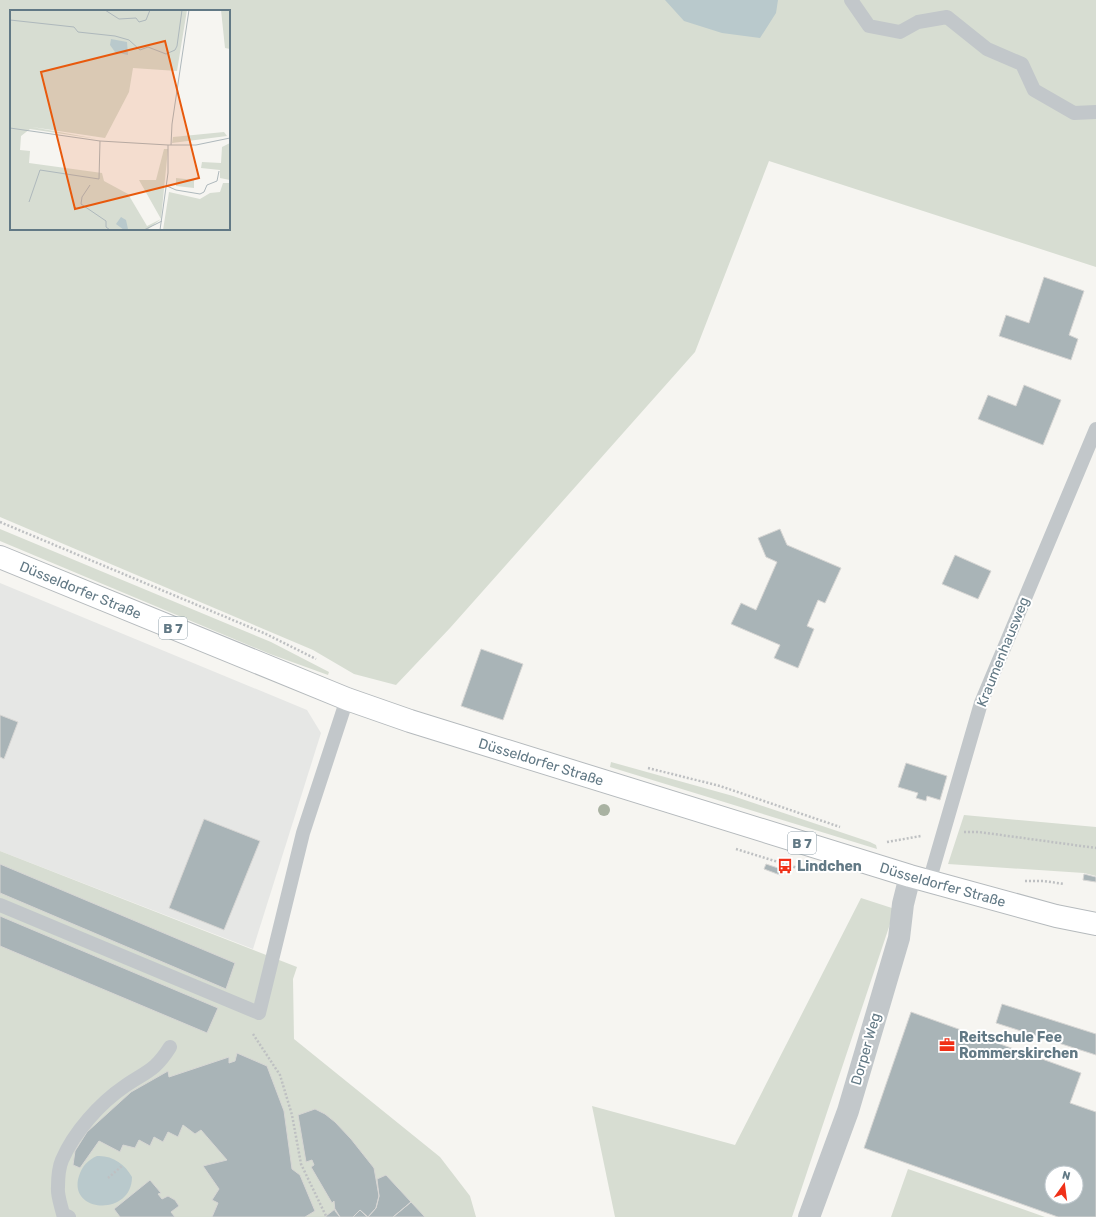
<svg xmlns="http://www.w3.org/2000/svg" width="1096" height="1217" viewBox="0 0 1096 1217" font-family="Rubik,sans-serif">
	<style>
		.built { fill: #e6e7e5 }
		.green { fill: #d7ddd2; fill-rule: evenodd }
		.water { fill: #b9c9cc }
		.building { fill: #a9b4b7; stroke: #d7d6d4; fill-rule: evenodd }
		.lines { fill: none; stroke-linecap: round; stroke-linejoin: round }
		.primary-casing { stroke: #b5babd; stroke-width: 24 }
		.path { stroke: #bec0c2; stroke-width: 2.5; stroke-dasharray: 2 2; stroke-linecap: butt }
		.lane { stroke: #c2c7ca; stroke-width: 14 }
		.street { stroke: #c2c7ca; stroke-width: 22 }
		.primary { stroke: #fff; stroke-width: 22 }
		.tree { fill: #a9b2a2 }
		.labels { text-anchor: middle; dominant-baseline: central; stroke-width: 4; stroke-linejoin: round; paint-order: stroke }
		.shield { fill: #fff; stroke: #91a1aa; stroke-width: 1 }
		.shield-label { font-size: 13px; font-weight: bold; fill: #627985 }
		.street-label { font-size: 14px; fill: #627985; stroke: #fff }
		.poi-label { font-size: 14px; font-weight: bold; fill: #627985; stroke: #fff; text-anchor: start }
		.inset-road { fill: none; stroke: #aeb8bc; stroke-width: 1 }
		.view { fill: #e8590c; fill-opacity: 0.15; stroke: #e8590c; stroke-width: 2 }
		.inset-edge { fill: none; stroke: #627985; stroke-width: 2 }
	</style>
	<rect width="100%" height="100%" fill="#f6f5f1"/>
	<path class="built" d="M0,583l307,127 14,23 -68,216 -253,-98z"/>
	<path class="green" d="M0,0h1096v267l-327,-106 -74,191 -245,276 -54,57 -42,-11 -41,-24 -313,-133zM11,11h218v218h-218z
		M0,529l271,113 58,30 -1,3 -58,-21 -270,-113z
		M611,762l122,34 137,46 6,3 1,4 -267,-82z
		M964,815l132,12v49l-12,-3 -136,-9z
		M0,851l297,116 -4,12 1,60 146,118 30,39 6,21h-476z
		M861,898l34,11 -103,308h-177l-23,-111 143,39z
		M908,1169l137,48h-154z"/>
	<path class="water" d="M665,0h113l-2,13 -16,25 -38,-5 -38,-12z
		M97,1156c15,-1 28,8 35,21 0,40 -65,36 -53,-1 3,-10 9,-16 18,-20z"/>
	<path class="building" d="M1044,277l40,14 -15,44 9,4 -7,21 -72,-24 7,-21 23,8z
		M1024,385l37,15 -18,45 -65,-26 10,-24 28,11z
		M780,529l7,16 54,23 -16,35 -7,-3 -11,26 7,3 -16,39 -24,-10 6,-13 -49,-21 10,-21 15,7 21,-48 -11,-5 -8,-19z
		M955,555l36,16 -13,28 -36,-15z
		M481,649l42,15 -20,56 -42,-14z
		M0,715l18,7 -14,37 -4,-2z
		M906,763l41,13 -7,24 -13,-4 -1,5 -10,-3 2,-5 -20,-6z
		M204,819l56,22 -36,89 -55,-22z
		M0,864l235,99 -9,26 -226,-96z
		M766,864l15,5 -1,6 -16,-6z
		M1084,874l12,3v5l-13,-2z
		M0,916l218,92 -11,25 -207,-87z
		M1002,1004l94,30v21l-100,-32z
		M911,1012l170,61 -11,30 26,9v105h-38l-194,-69zM1052,1173h24v24h-24z
		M237,1053l30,13 17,45 8,58 8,6 15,36 -10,6h-93l6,-14 -6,-3 7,-11 -16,-23 24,-6 -26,-30 -6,4 -12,-9 -5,12 -10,-5 -5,10 -9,-5 -4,9 -11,-6 -4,8 -12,-3 -3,7 -21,-11 -19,27 -7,-3 2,-14 12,-19 44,-40 37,-21 1,6 60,-20v6l6,-2z
		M315,1109l10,5 10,8 16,17 23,29 5,28 -3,12 -8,9 -8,-7 -7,7h-13l-5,-6 -1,-10 -2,2 -21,-36 3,-2 -2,-5 -6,2 -8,-47z
		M386,1175l25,27 -18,15h-25l8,-9 3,-12 -2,-17z
		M150,1180l11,13 -3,1 4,5 6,-3 7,4 4,6 -8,6 4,5h-55l-6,-8z
		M411,1202l14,15h-32z
		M335,1209l5,8h-14v-1z
		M360,1210l7,7h-14z"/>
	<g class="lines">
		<defs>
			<g id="primary">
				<path id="s1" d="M0,557l347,142 63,22 500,155 146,40 40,8"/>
			</g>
		</defs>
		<use href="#primary" class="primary-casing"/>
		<path class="path" d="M0,522l266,112 50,25
			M648,768l72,18 120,41
			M964,832h15l117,16
			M887,842l34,-6
			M736,849l68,21
			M1025,881h19l20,3
			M253,1034l27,41 12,40 9,49 25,52
			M108,1178l15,-13"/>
		<path class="lane" d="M851,0l18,26 31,6 18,-10 29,-5 40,32 35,15 12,26 40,23 22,-1
			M929,882l52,-179 115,-274
			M0,905l259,108 44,-180 44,-134
			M69,1217l-6,-3c-2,-9 -6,-19 -5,-27 0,-8 1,-20 4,-27 12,-28 38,-57 63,-74 22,-15 30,-15 45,-39"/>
		<path class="street" d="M809,1217l39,-106 51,-173 4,-34 7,-28"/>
		<use href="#primary" class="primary"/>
	</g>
	<circle class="tree" cx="604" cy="810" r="6"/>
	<defs>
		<symbol id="bus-bare" viewBox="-9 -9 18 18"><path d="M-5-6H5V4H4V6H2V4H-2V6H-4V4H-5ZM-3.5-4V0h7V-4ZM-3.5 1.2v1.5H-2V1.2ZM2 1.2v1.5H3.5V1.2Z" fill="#f03017" stroke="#fff" stroke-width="2.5" paint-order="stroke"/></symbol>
		<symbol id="office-bare" viewBox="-9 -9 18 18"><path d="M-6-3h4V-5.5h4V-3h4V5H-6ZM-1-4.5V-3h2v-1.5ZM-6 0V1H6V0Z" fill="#f03017" stroke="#fff" stroke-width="2.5" paint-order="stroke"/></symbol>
	</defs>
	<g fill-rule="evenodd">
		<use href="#bus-bare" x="774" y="855" width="22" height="22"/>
		<use href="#office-bare" x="936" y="1034" width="22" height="22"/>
	</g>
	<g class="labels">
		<g class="shield">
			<rect x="159" y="617" width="28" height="22" rx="3"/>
			<rect x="788" y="832" width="28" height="22" rx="3"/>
		</g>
		<g class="shield-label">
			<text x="173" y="628">B 7</text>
			<text x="802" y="843">B 7</text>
		</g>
		<g class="street-label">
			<text stroke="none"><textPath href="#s1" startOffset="87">Düsseldorfer Straße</textPath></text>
			<text transform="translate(1003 652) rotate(-68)">Kraumenhausweg</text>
			<text stroke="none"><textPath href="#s1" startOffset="579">Düsseldorfer Straße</textPath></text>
			<text stroke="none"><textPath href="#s1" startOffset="999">Düsseldorfer Straße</textPath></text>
			<text transform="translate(866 1049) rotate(-74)">Dorper Weg</text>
		</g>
		<g class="poi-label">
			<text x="797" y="866">Lindchen</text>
			<text x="959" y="1037">Reitschule Fee<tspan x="959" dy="16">Rommerskirchen</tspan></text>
		</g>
	</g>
	<g transform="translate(10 10)">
		<rect width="220" height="220" fill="#f6f5f1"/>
		<path d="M0,0h177l-10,61 -44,-3 -4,24 -24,46 -73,-11 65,12 -67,-10 -9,7 -1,14 10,1 -1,12 73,10 2,8 24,13 19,32 14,-7 -22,-39h17l8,-31h4l-7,70 -14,11h-137zM211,0h9v39l-5,-1zM214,122l3,4 -55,7 1,-6zM220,133v37l-10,-2v-8l-19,-2 1,-6 19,1 1,-16zM166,168l18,2v8l-18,-2zM213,173h7v47h-67l6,-38 31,7 10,-6 10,-1z" fill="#d7ddd2"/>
		<path d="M101,29l16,3 1,13 -13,-3 -5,-7zM111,207l5,3 2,9 -4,1 -8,-6z" fill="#b9c9cc"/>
		<path class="inset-road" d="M95,0l14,9 17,-1 3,4 7,-2 4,-10M0,10l64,7 4,5 37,4 14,4 11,10 8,-3 18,7 9,-4 2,-4 5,-36M0,118l90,13 68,4h28l34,-7M161,135l1,-21 17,-114M80,175l-8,12 -1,7 25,17v6l4,3M157,176l9,4 24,4 4,-2 3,-7 10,-4 2,-10M19,192l11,-32 59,9 1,-38M134,220l18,-9M150,220l8,-57v-28"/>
		<path class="view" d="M155,31l34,137 -124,31 -34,-137z"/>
		<rect width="220" height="220" class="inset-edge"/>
	</g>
	<g transform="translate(1064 1185) rotate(14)"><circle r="19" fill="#ffffff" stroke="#c0c9ce"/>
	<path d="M0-3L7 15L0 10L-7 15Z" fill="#f03017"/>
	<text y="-6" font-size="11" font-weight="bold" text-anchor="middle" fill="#627985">N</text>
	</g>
</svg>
